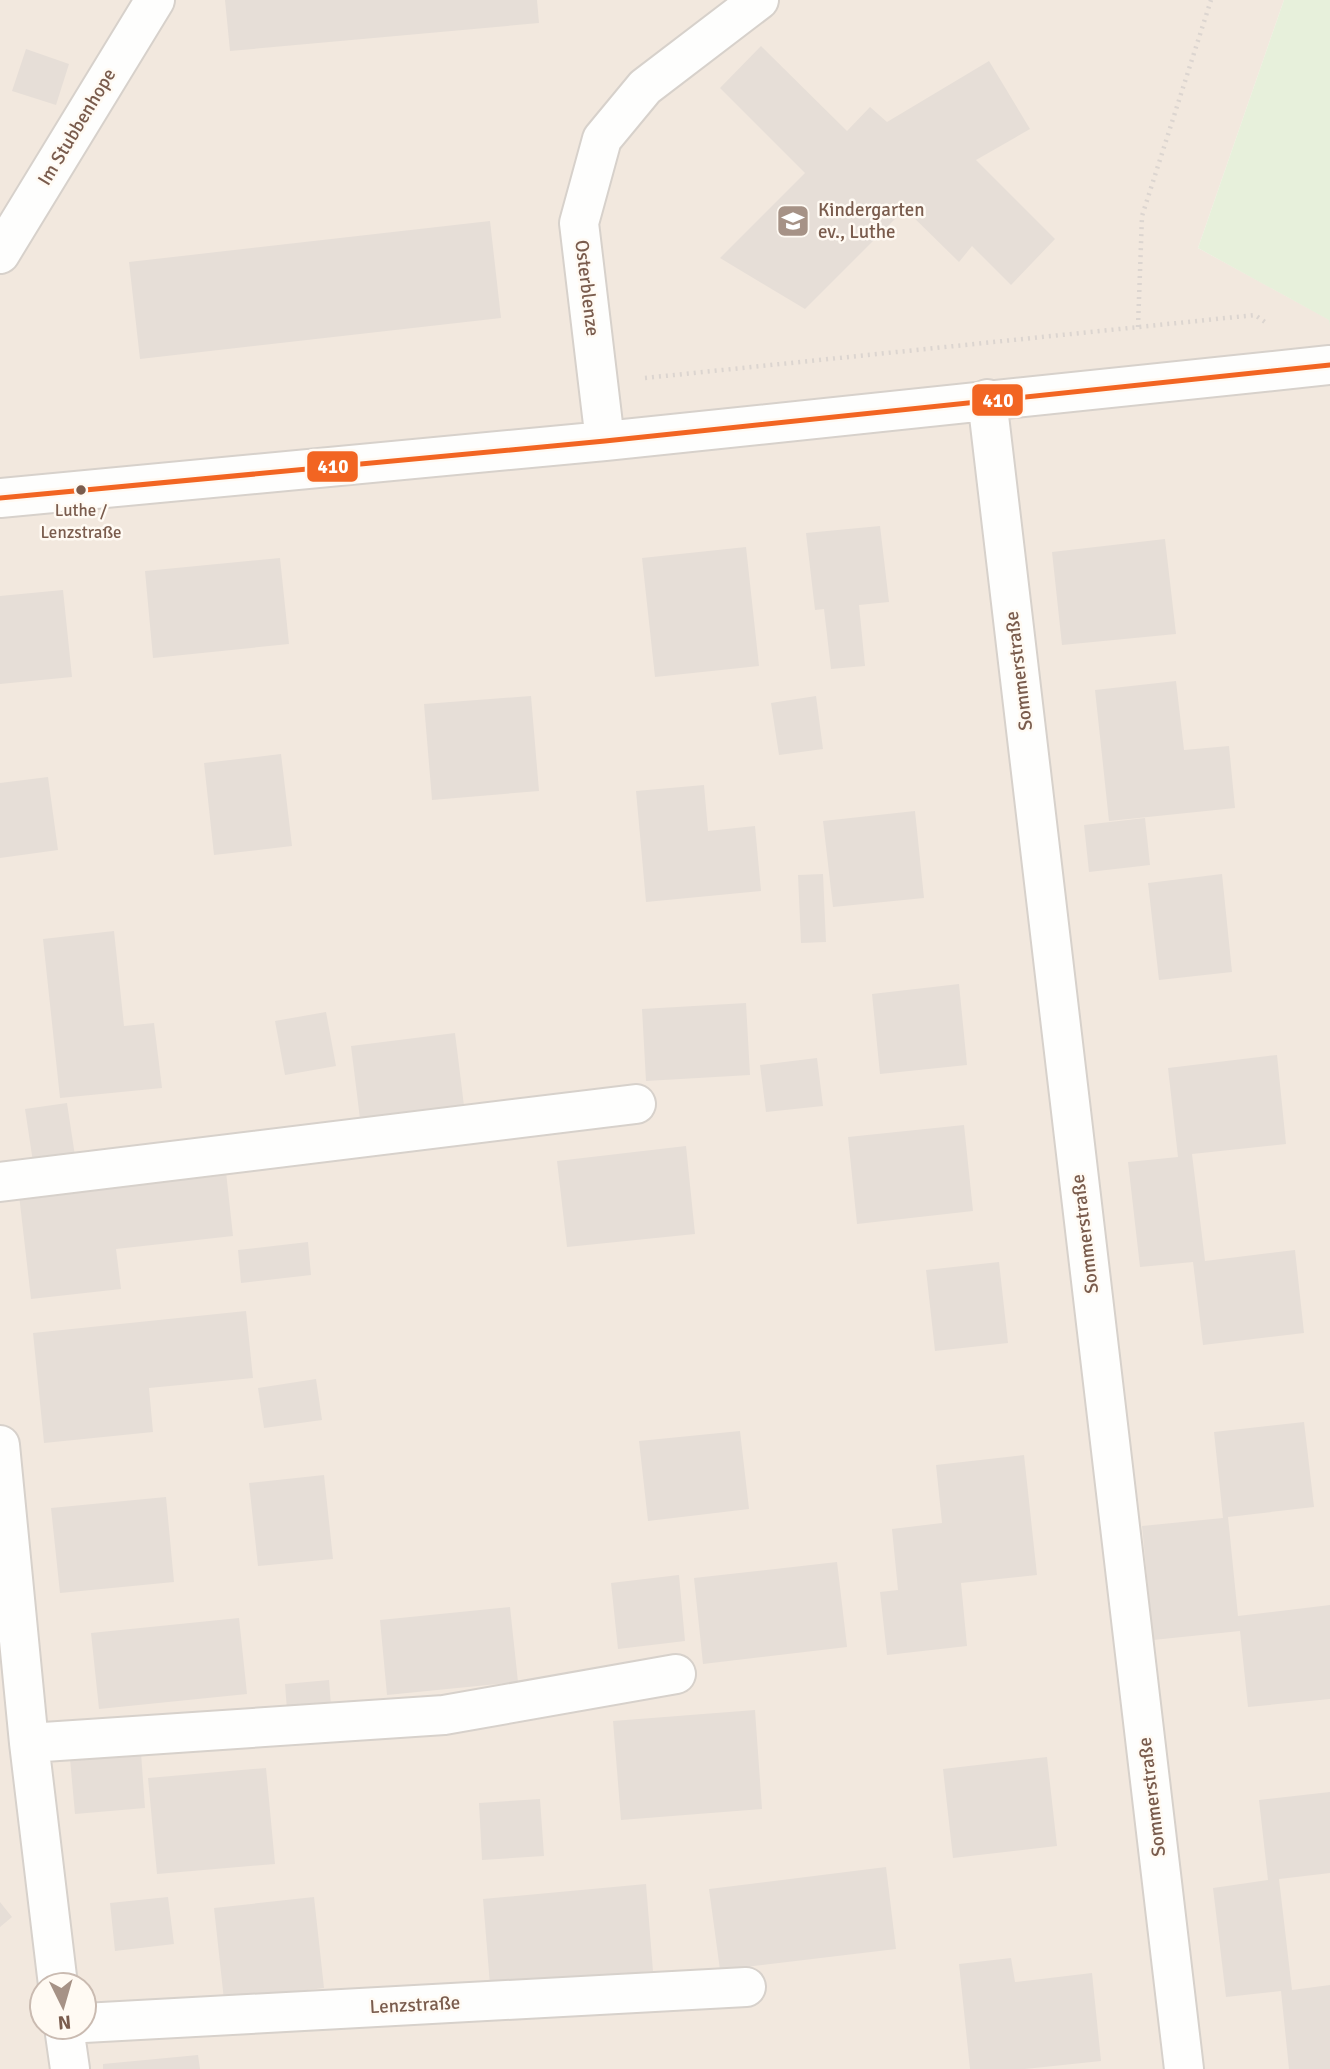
<svg xmlns="http://www.w3.org/2000/svg" width="1330" height="2069" viewBox="0 0 1330 2069" font-family="Signika,sans-serif">
	<style>
		.residential { fill: #f2e8de; fill-rule: evenodd }
		.green { fill: #e7f0db }
		.building { fill: #e6ded7 }
		.lines { fill: none; stroke-linecap: round; stroke-linejoin: round }
		.minor-casing { stroke: #d7d1cb; stroke-width: 42 }
		.path { stroke: #dcd5d0; stroke-width: 4.5; stroke-dasharray: 2 5; stroke-linecap: butt }
		.minor { stroke: #fefefd; stroke-width: 38 }
		.bus-1-casing { stroke: #fffaf3; stroke-width: 10 }
		.bus-1 { stroke: #f26522; stroke-width: 5 }
		.bus-dot { fill: #7a5c4d; stroke: #fffaf3; stroke-width: 2.5 }
		.labels { text-anchor: middle; dominant-baseline: central; stroke-width: 5; stroke-linejoin: round; paint-order: stroke }
		.bus-label { font-size: 17px; fill: #7a5c4d; stroke: #fffaf3 }
		.street-label { font-size: 19px; fill: #7a5c4d; stroke: #fffaf3 }
		.poi-label { font-size: 19px; fill: #7a5c4d; stroke: #fffaf3; text-anchor: start }
		.line-badge { stroke: #fffaf3; stroke-width: 2.5 }
		.badge-label { font-size: 19px; text-anchor: middle; font-weight: bold; fill: #fff }
	</style>
	<rect width="100%" height="100%" fill="#f9f5f0"/>
	<path class="residential" d="M0,0h1284l-86,248 132,72v1749h-1330zM42,1985h42v42h-42z"/>
	<path class="green" d="M1284,0h46v325l-1,-5 -131,-72z"/>
	<path class="building" d="M225,0h312l2,23 -309,28z
		M761,46l86,85 23,-24 17,15 102,-61 41,68 -54,31 79,79 -44,46 -39,-39 -13,16 -54,-53 -100,100 -85,-51 85,-85 -85,-85z
		M26,49l43,15 -13,41 -44,-14z
		M490,221l11,97 -361,41 -11,-97z
		M880,526l9,76 -30,3 6,61 -34,3 -7,-60 -9,1 -9,-77z
		M1165,539l11,95 -114,11 -10,-93z
		M746,547l13,119 -104,11 -13,-119z
		M280,558l9,86 -136,14 -8,-87z
		M63,590l9,87 -72,7v-88z
		M1176,681l8,69 45,-4 6,62 -126,13 -14,-131z
		M531,696l8,95 -107,9 -8,-96z
		M816,696l7,53 -44,6 -8,-52z
		M281,754l11,92 -78,9 -10,-92z
		M48,777l10,73 -58,8v-75z
		M704,785l4,46 47,-5 6,65 -115,11 -10,-111z
		M915,811l9,87 -91,9 -10,-86z
		M1145,818l5,47 -61,7 -5,-47z
		M823,874l3,68 -25,1 -3,-68z
		M1222,874l10,98 -73,8 -11,-97z
		M114,931l10,95 30,-3 8,65 -102,10 -17,-159z
		M959,984l8,81 -87,9 -8,-80z
		M746,1003l4,72 -104,6 -4,-72z
		M326,1012l10,54 -51,9 -10,-54z
		M455,1033l11,89 -104,13 -11,-89z
		M1277,1055l9,89 -94,10 13,107 90,-11 9,83 -101,12 -10,-83 -53,5 -12,-105 50,-5 -10,-89z
		M817,1058l6,48 -57,6 -6,-47z
		M67,1103l8,53 -42,6 -8,-53z
		M964,1125l9,86 -116,13 -9,-87z
		M686,1146l9,88 -128,13 -10,-86z
		M226,1172l7,64 -117,13 5,40 -90,10 -12,-104z
		M308,1242l3,33 -70,8 -3,-33z
		M999,1262l9,81 -73,8 -9,-81z
		M246,1311l7,67 -104,10 4,44 -109,11 -11,-110z
		M316,1379l6,41 -58,8 -6,-40z
		M1304,1422l10,85 -86,10 10,99 92,-11v94l-82,8 -8,-76 -87,9 -11,-114 81,-8 -9,-86z
		M740,1431l9,78 -101,12 -9,-80z
		M1024,1455l13,120 -76,8 6,63 -80,9 -7,-63 18,-2 -6,-61 50,-6 -6,-58z
		M324,1475l9,84 -75,7 -9,-83z
		M166,1497l8,85 -114,11 -9,-85z
		M837,1562l10,85 -144,17 -9,-86z
		M679,1575l6,66 -67,8 -7,-66z
		M510,1607l8,75 -131,13 -7,-75z
		M239,1618l8,76 -148,15 -8,-76z
		M329,1680l2,26 -44,4 -2,-26z
		M755,1710l7,99 -141,11 -8,-99z
		M141,1753l4,55 -70,6 -5,-55z
		M1047,1757l10,89 -104,12 -10,-89z
		M266,1768l9,96 -118,10 -9,-96z
		M1330,1792v81l-51,6 13,111 38,-5v84h-41l-8,-78 -55,6 -13,-109 55,-8 -9,-80z
		M540,1799l4,57 -62,4 -3,-57z
		M886,1867l10,82 -176,21 -11,-81z
		M646,1884l7,87 -163,14 -7,-86z
		M168,1897l6,47 -59,7 -5,-48z
		M314,1897l10,91 -100,12 -10,-92z
		M0,1902l12,15 -12,10z
		M1011,1958l4,24 77,-9 9,88 -76,8h-55l-11,-105z
		M198,2055l2,14h-97v-5z"/>
	<g class="lines">
		<defs>
			<path id="minor" d="M0,254l155,-254
				M987,399l197,1670
				M605,441l-26,-218 23,-84 43,-52 114,-87
				M0,498l605,-57 725,-76
				M0,1182l636,-78
				M0,1445l29,298 29,242
				M29,1743l415,-28 232,-41
				M84,2023l662,-36
				M64,2027l6,42"/>
		</defs>
		<use href="#minor" class="minor-casing"/>
		<path class="path" d="M1138,327l4,-111 69,-216
			M645,378l610,-63 10,7"/>
		<use href="#minor" class="minor"/>
		<defs>
			<path id="bus-1" d="M0,498l605,-57 725,-76"/>
		</defs>
		<use href="#bus-1" class="bus-1-casing"/>
		<use href="#bus-1" class="bus-1"/>
	</g>
	<defs>
		<symbol id="school-square" viewBox="-11 -11 22 22"><rect x="-9" y="-9" width="18" height="18" rx="4" fill="#a69286" stroke="#fffaf3"/><path d="M0-5L7-2L0 1L-7-2ZM-4 1L0 2.5L4 1V4Q0 6-4 4Z" fill="#fff"/></symbol>
	</defs>
	<g fill-rule="evenodd">
		<use href="#school-square" x="774" y="202" width="38" height="38"/>
	</g>
	<circle class="bus-dot" cx="81" cy="490" r="6"/>
	<g class="labels">
		<g class="bus-label">
			<text x="81" y="510">Luthe /<tspan x="81" dy="22">Lenzstraße</tspan></text>
		</g>
		<g class="street-label">
			<text transform="translate(77 127) rotate(-59)">Im Stubbenhope</text>
			<text transform="translate(587 288) rotate(83)">Osterblenze</text>
			<text transform="translate(1019 671) rotate(-97)">Sommerstraße</text>
			<text transform="translate(1085 1234) rotate(-97)">Sommerstraße</text>
			<text transform="translate(1152 1797) rotate(-97)">Sommerstraße</text>
			<text transform="translate(415 2005) rotate(-3)">Lenzstraße</text>
		</g>
		<g class="poi-label">
			<text x="818" y="210">Kindergarten<tspan x="818" dy="22">ev., Luthe</tspan></text>
		</g>
	</g>
	<g class="line-badge">
		<rect x="971" y="383" width="53" height="34" rx="7" fill="#f26522"/>
		<rect x="306" y="450" width="53" height="33" rx="7" fill="#f26522"/>
	</g>
	<g class="badge-label">
		<text x="998" y="407">410</text>
		<text x="333" y="473">410</text>
	</g>
	<g transform="translate(63 2006) rotate(175)"><circle r="33" fill="#fffaf3" stroke="#cabbb1" stroke-width="2"/>
	<path d="M0-5L12 26L0 18L-12 26Z" fill="#a69286"/>
	<text y="-10" font-size="19" font-weight="bold" text-anchor="middle" fill="#7a5c4d">N</text>
	</g>
</svg>
